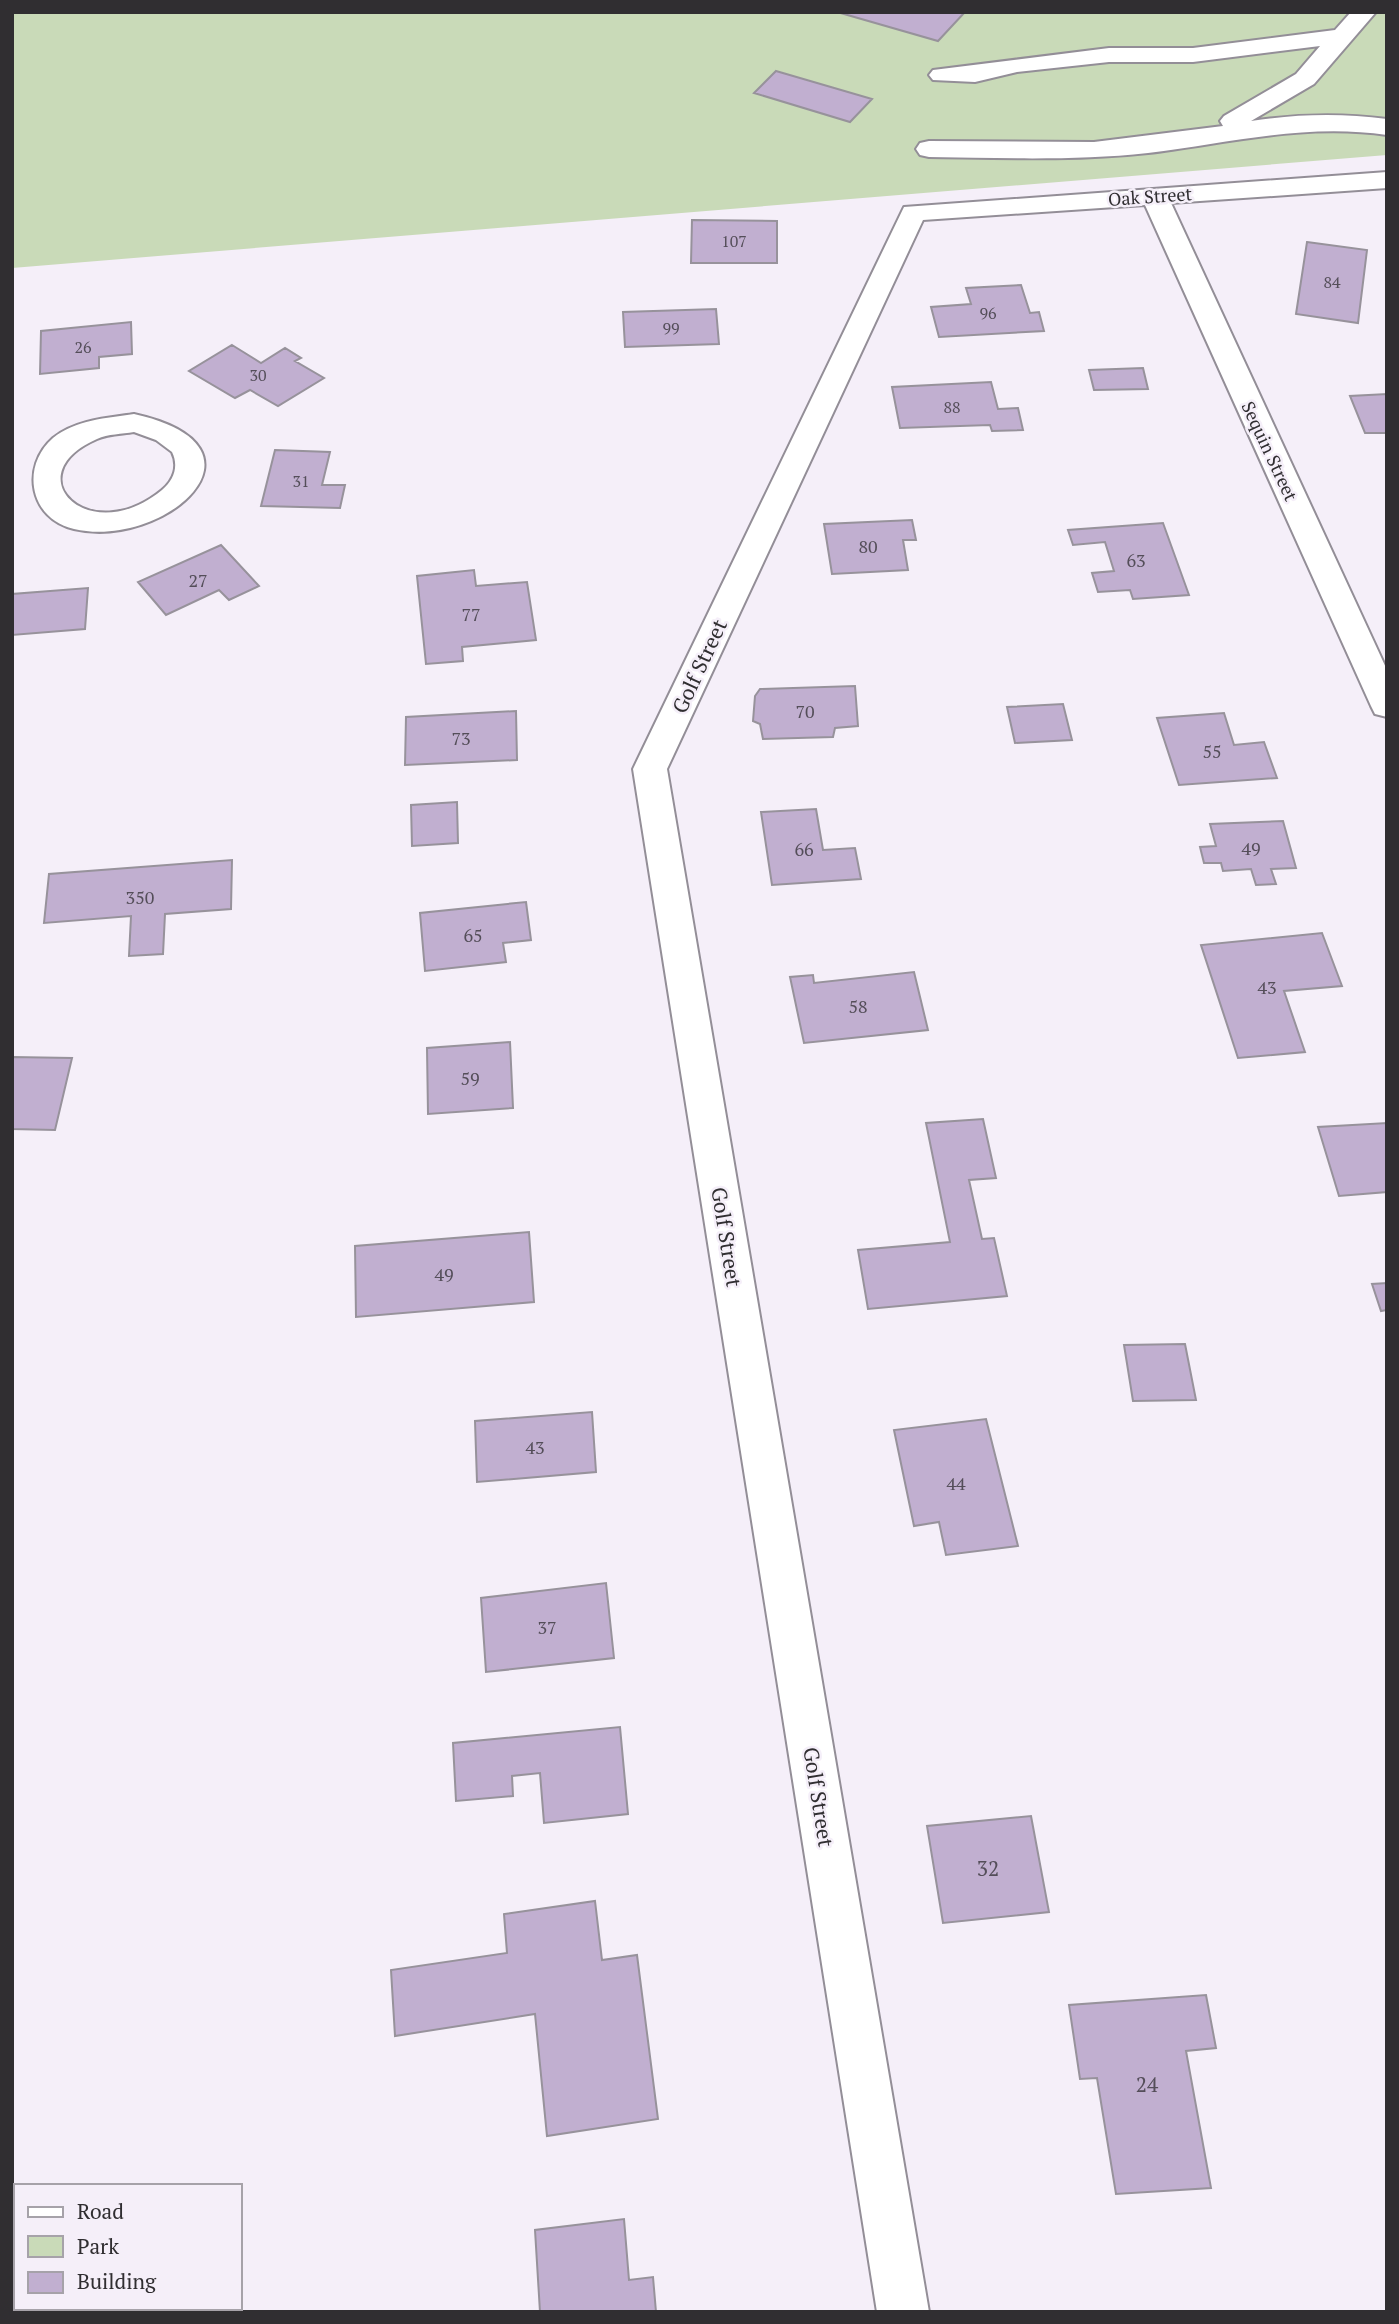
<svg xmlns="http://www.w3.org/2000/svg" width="1399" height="2324" viewBox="0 0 1399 2324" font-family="'PT Serif',serif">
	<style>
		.green { fill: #c9dab8 }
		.building { fill: #c1afd0; stroke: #97929b; stroke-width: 2 }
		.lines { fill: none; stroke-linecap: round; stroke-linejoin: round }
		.minor-casing { stroke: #938e97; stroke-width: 4 }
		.minor { fill: #fff; fill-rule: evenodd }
		.labels { text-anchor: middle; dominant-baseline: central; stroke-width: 5; stroke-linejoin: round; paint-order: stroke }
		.far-number-label { font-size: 16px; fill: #544e59 }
		.far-street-label { font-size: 18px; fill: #302e31; stroke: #f5eff9 }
		.number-label { font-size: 18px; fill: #544e59 }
		.street-label { font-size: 21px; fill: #302e31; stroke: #f5eff9 }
		.near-number-label { font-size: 21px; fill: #544e59 }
	</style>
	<rect width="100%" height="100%" fill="#f5eff9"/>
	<path class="green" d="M12,12h1375v143l-1375,113z"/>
	<path class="building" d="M837,12h128l-27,29z
		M776,71l96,28 -22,23 -96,-29z
		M692,220l85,1v42h-86z
		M1307,242l60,8 -9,73 -62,-9z
		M1021,285l9,28 9,-1 5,19 -105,6 -8,-30 40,-3 -5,-16z
		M716,309l3,35 -94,3 -2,-35z
		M131,322l1,32 -33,3v11l-59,6 1,-43z
		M232,345l29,18 24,-15 16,10 -6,3 29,17 -46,28 -28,-16 -15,8 -46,-27z
		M1143,368l5,21 -54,1 -5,-20z
		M991,382l7,27 20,-1 5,22 -31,1 -2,-6 -90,3 -8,-41z
		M1387,394v39h-22l-15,-37z
		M275,450l55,2 -8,33h23l-5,23 -79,-2z
		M912,520l4,20h-13l5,30 -76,4 -8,-50z
		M1163,523l26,72 -56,4 -3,-9 -32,2 -6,-19 22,-2 -9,-29 -32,3 -5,-15z
		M221,545l38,41 -30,14 -10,-10 -53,25 -28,-33z
		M474,570l2,16 51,-4 9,58 -74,7 1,14 -37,3 -9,-88z
		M88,588l-3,41 -73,6v-41z
		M855,686l3,40 -23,2 -2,9 -70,2 -3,-15 -7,-3 2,-25 5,-7z
		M1063,704l9,36 -57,3 -8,-36z
		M516,711l1,49 -112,5 1,-48z
		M1224,713l10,32 30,-3 13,36 -98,7 -22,-67z
		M457,802l1,41 -46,3 -1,-41z
		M816,809l7,41 32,-2 6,31 -89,6 -11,-73z
		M1283,821l13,47 -25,1 5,15 -20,1 -5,-16 -28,2 -2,-8h-17l-4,-16 16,-1 -6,-22z
		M232,860l-1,49 -66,5 -2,40 -34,2 2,-40 -87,7 5,-49z
		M526,902l5,38 -28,3 3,19 -81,9 -5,-58z
		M1322,933l20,53 -58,5 21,61 -67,6 -37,-113z
		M914,972l14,58 -124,13 -14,-66 23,-2 1,8z
		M510,1042l3,66 -85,6 -1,-66z
		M12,1057l60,1 -17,72 -43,-1z
		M983,1119l13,59 -27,2 13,59 12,-1 13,58 -139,13 -10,-59 92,-8 -24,-119z
		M1387,1123v69l-48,4 -21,-69z
		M529,1232l5,70 -178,15 -1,-71z
		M1387,1283v27l-6,1 -9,-27z
		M1185,1344l11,56 -63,1 -9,-56z
		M592,1412l4,60 -119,10 -2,-61z
		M986,1419l32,127 -72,9 -7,-33 -25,4 -20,-96z
		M606,1583l8,75 -128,14 -5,-74z
		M620,1727l8,87 -84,9 -4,-50 -28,3 1,20 -57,5 -3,-58z
		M1031,1816l18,96 -106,11 -16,-97z
		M595,1901l7,59 35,-5 21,164 -111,17 -12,-122 -140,22 -4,-66 116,-17 -3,-39z
		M1206,1995l10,53 -30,3 25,137 -95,6 -19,-116 -17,1 -11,-74z
		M624,2219l5,61 24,-3 3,35h-116l-5,-82z"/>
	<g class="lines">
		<defs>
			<path id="minor" d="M1351,12h25l-62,72 -63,37c46,-7 90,-8 136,-2v16c-82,-12 -158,8 -239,18 -73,8 -146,5 -219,4l-9,-2 -4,-6 4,-6 9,-2 165,1 129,-16 -3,-5 4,-5 72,-42 24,-28 -127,16h-84l-92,10 -42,10 -42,-2 -4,-5 4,-5 176,-22h84l142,-18z
				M1387,172v16l-216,15 216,467v47l-12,-3 -4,-8 -226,-501 -222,15 -256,549 262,1543h-52l-244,-1543 271,-562z
				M134,414c149,33 29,136 -60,115 -44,-10 -54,-62 -21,-91 22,-18 54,-20 81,-24zM134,432l22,8 16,12c7,14 2,28 -10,38 -73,60 -148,-15 -65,-51 11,-5 25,-5 37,-7z"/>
		</defs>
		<use href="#minor" class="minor-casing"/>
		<use href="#minor" class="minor"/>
	</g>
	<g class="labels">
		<g class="far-number-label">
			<text x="734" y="241">107</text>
			<text x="1332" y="282">84</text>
			<text x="988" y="313">96</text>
			<text x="671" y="328">99</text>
			<text x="83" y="347">26</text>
			<text x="258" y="375">30</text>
			<text x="952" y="407">88</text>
			<text x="301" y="481">31</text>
		</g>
		<g class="far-street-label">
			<text transform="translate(1150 196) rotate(-4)">Oak Street</text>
			<text transform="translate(1270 451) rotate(65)">Sequin Street</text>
		</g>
		<g class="number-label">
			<text x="868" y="546">80</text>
			<text x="1136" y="560">63</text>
			<text x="198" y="580">27</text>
			<text x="471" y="614">77</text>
			<text x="805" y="711">70</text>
			<text x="461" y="738">73</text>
			<text x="1212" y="751">55</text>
			<text x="1251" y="848">49</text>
			<text x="804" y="849">66</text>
			<text x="140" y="897">350</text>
			<text x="473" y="935">65</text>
			<text x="1267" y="987">43</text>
			<text x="858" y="1006">58</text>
			<text x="470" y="1078">59</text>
			<text x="444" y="1274">49</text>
			<text x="535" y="1447">43</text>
			<text x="956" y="1483">44</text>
			<text x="547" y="1627">37</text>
		</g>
		<g class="street-label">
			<text transform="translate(699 666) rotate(-65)">Golf Street</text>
			<text transform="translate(727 1237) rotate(81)">Golf Street</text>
			<text transform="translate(819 1797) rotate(81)">Golf Street</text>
		</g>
		<g class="near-number-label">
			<text x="988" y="1868">32</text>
			<text x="1147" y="2084">24</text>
		</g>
	</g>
	<rect width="1399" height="2324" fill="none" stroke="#302e31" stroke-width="28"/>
	<rect x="14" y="2184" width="228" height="126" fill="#f5eff9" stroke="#a6a2a9" stroke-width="2"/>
	<rect x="28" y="2207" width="35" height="10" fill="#ffffff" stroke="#a6a2a9" stroke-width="2"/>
	<text x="77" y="2219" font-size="21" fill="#302e31">Road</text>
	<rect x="28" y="2236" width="35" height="21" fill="#c9dab8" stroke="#a6a2a9" stroke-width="2"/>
	<text x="77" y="2254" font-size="21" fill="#302e31">Park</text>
	<rect x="28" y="2272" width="35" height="21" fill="#c1afd0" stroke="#a6a2a9" stroke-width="2"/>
	<text x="77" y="2289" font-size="21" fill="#302e31">Building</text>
</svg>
